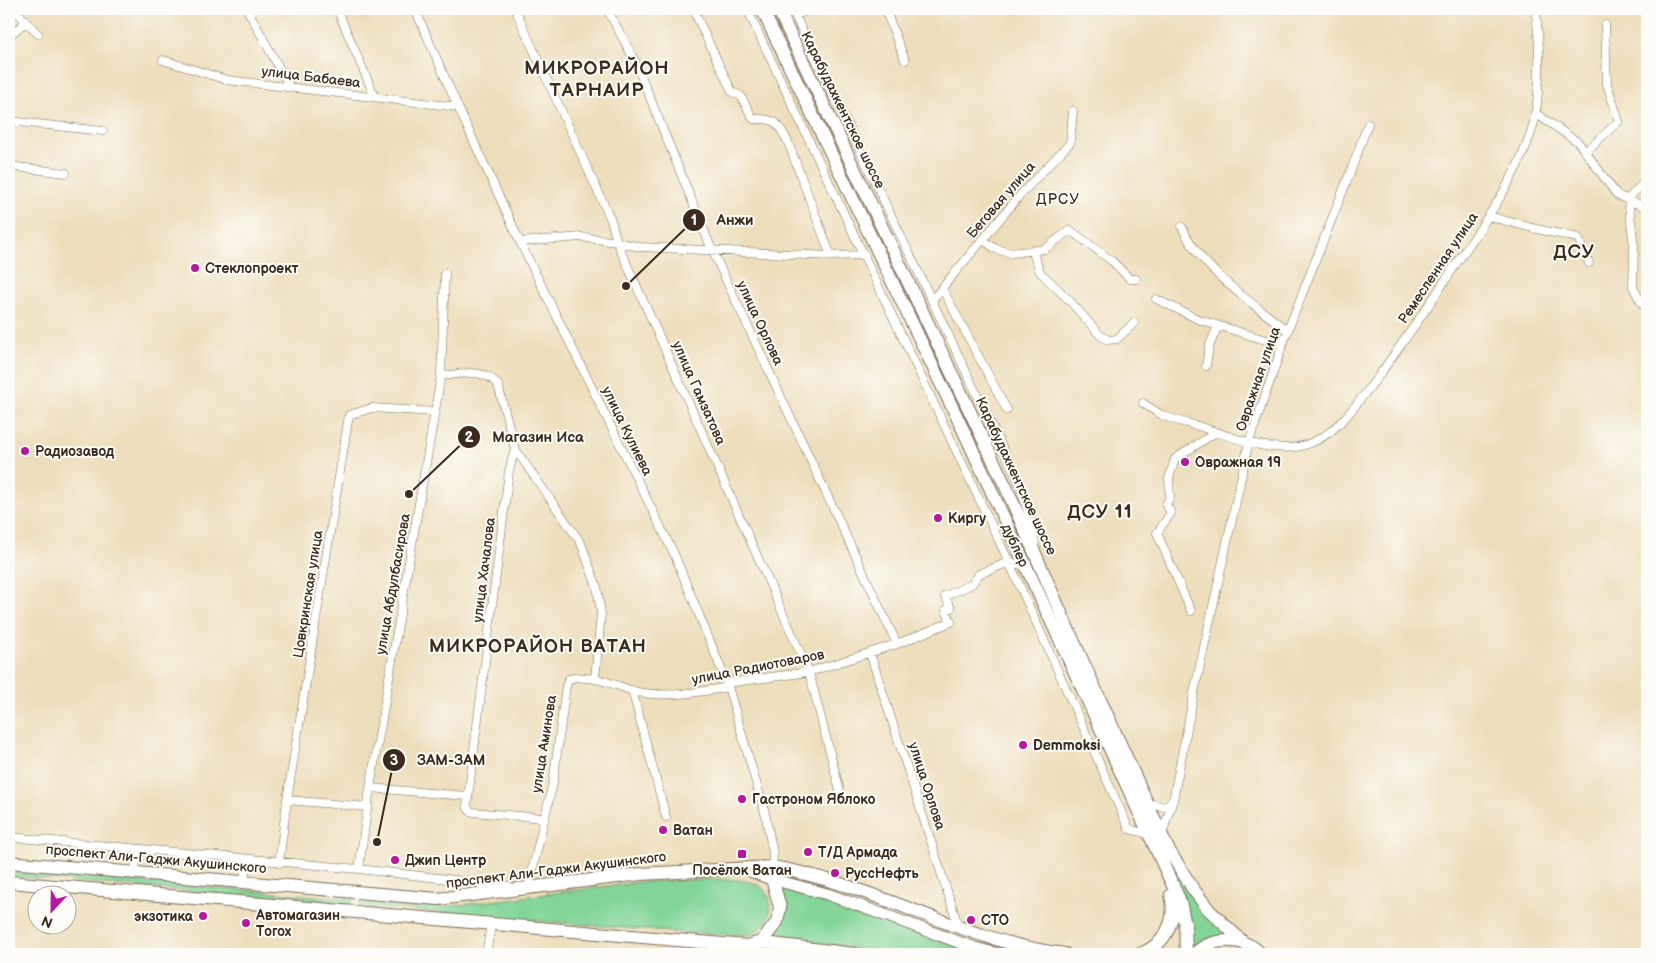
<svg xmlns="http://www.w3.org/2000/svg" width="1656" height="963" viewBox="0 0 1656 963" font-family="'Balsamiq Sans',sans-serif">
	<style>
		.green { fill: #82d597; stroke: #5e805a }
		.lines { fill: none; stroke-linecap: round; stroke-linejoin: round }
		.minor-casing { stroke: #796955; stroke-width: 9 }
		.secondary-casing { stroke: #796955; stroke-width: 13 }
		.trunk-casing { stroke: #796955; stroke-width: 14 }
		.minor { stroke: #fff; stroke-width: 8 }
		.secondary { stroke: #fff; stroke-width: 11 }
		.trunk { stroke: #fff; stroke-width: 12 }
		.poi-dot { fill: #b5179e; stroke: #fdfcf7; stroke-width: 2 }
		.labels { text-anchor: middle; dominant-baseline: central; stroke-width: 4; stroke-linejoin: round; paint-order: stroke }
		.street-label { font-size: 14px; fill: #3b2a1e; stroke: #fdfcf7 }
		.poi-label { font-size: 14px; font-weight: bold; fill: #3b2a1e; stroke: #fdfcf7; text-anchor: start }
		.neighbourhood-label { font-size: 15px; letter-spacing: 1px; fill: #3b2a1e; stroke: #fdfcf7 }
		.district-label { font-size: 19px; font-weight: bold; letter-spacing: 1px; fill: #3b2a1e; stroke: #fdfcf7 }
		.leader { fill: none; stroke: #3b2a1e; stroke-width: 2 }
		.callout-dot { fill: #3b2a1e; stroke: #fdfcf7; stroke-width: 2 }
		.mark-label { font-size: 15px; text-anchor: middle; font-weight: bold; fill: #fff }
		.callout-label { font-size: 15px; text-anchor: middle; font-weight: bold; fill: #3b2a1e; stroke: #fdfcf7; stroke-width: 4; stroke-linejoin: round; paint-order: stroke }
	</style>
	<rect width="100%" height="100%" fill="#fdfcf7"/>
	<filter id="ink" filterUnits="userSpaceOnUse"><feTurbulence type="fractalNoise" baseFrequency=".02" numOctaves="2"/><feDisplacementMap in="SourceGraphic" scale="10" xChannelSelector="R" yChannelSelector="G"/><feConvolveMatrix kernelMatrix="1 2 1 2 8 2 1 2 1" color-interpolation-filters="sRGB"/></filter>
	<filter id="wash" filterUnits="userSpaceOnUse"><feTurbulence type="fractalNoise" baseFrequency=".0096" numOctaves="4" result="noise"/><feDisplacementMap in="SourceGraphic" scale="20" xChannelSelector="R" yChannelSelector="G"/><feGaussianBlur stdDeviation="1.12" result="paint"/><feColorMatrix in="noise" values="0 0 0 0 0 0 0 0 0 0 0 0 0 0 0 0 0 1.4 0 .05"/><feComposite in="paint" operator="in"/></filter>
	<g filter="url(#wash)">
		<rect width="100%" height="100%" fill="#eddebb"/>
		<path class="green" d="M1167,854l61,80 -27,7 -11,8 -27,-94z
			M9,871l344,28 -1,6 -343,-29z
			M718,879c11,1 25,0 36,4 27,11 19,46 -7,52l-76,-3 -310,-26v-6l83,7 196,-25z
			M781,887l47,13 152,54h-81l-125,-17c13,-18 14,-29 7,-50z"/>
	</g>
	<g filter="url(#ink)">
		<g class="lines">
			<defs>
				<path id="minor" d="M14,9l24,25
					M247,9l42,77
					M337,9l38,88
					M415,9l43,98 62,135 155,314 52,127 38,130 8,40 -1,17
					M515,9l96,211 6,22 192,430 32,123
					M607,9l28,52 77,189 185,394
					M693,9l39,83 9,4 12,23c24,-1 24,3 35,23l43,114
					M747,9l262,553 120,267 19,5
					M792,9l227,473 14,48 2,13
					M885,9l20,51
					M795,15l17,-6
					M9,36l17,-14
					M163,60l64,20 231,27
					M1535,113l43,29 39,53 30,13
					M9,121l94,10
					M1585,152l34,-31 -12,-37 -2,-59
					M9,166l57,7
					M1647,179l-19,20 6,47 -1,41 9,17 5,4
					M1488,216l44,12 46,10 11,25
					M1182,227c19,43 69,75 106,104
					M983,240l13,9 16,4 33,-4 25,-19 42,31 18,18h6
					M520,242l61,-5 36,5 23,5 191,9 34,-1
					M1032,250l8,22 29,28 31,35 8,5 9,-1 17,-16
					M942,288l65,122
					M1156,299l44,21 82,25
					M932,300l89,-106 49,-51 3,-32
					M1206,366l3,-19 9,-21
					M441,376c21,-2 43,-9 57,9l17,64 66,94 16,44 4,27 -6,65 -19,-2 -7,2 -3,7 -13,97 -25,105h-2
					M1143,403c6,4 13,9 19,12 11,5 25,8 36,11 31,10 75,29 107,19 13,-4 26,-13 35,-22 16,-16 29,-35 43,-53 24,-33 47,-66 69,-100 29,-43 62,-87 79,-137 10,-32 10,-91 4,-124
					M515,449l-6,22 -42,335 2,4 4,2 70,6
					M1191,611l-34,-78 14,-20 -5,-9 4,-7 -1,-19 6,-19 41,-27
					M870,653l89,275
					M595,679c13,2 25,8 38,12 30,7 60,2 90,-3l4,-5 82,-11 88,-28 54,-22 -5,-12 5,-2 -6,-12 27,-12 7,-10 30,-12 17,4
					M632,690l34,127
					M370,788l97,8
					M287,800l81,7
					M1173,800l21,-107 55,-251 37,-107 64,-162 18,-49
					M1148,803l16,4 9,-7 -11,34
					M9,837l350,32 150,17
					M279,863l8,-63 62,-385 23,-7 63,4
					M359,869l11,-81 71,-412 4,-103
					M135,872l2,-22
					M244,882l2,-22
					M486,954l5,-29"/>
				<path id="secondary" d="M772,879l55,15 148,54 23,6
					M761,942l97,12"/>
				<path id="trunk" d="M762,9l205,429 213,463 5,24 1,29
					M778,9l228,478 62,142 100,220 25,40 16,21 35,33
					M9,862l429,37 203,-25 131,-7c101,16 191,75 293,87
					M9,882l737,64 16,8
					M746,946l15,-4 16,-20 3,-15 -8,-28 -21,-8
					M1140,954c26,-9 37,-34 31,-59
					M1194,954c18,-17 50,-18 67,0"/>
			</defs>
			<use href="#minor" class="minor-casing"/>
			<use href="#secondary" class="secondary-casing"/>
			<use href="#trunk" class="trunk-casing"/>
			<use href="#minor" class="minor"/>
			<use href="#secondary" class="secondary"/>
			<use href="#trunk" class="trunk"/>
		</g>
	</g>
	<g class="poi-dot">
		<circle cx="195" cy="268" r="5"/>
		<circle cx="25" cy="451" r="5"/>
		<circle cx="1185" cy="462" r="5"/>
		<circle cx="938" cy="518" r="5"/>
		<circle cx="1023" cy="745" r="5"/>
		<circle cx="742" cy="799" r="5"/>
		<circle cx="663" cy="830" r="5"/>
		<circle cx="808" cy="852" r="5"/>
		<rect x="737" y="849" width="10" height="10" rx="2.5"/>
		<circle cx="395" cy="860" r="5"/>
		<circle cx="835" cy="873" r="5"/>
		<circle cx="203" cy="916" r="5"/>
		<circle cx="971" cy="920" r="5"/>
		<circle cx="246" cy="923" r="5"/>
	</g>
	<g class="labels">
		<g class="street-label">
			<text transform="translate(311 77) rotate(7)">улица Бабаева</text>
			<text transform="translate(843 110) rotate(64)">Карабудахкентское шоссе</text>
			<text transform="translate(1001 200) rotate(-49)">Беговая улица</text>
			<text transform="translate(1438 268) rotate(-56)">Ремесленная улица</text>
			<text transform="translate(760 323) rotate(65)">улица Орлова</text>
			<text transform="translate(1258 379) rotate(-71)">Овражная улица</text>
			<text transform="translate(699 393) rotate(66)">улица Гамзатова</text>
			<text transform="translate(627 431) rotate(64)">улица Кулиева</text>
			<text transform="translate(1016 476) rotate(65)">Карабудахкентское шоссе</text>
			<text transform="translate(1015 545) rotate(65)">дублер</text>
			<text transform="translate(484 570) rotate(-83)">улица Хачалова</text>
			<text transform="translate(393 584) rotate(-80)">улица Абдулбасирова</text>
			<text transform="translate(308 594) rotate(-81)">Цовкринская улица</text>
			<text transform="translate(758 667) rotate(-11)">улица Радиотоваров</text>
			<text transform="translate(544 744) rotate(-81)">улица Аминова</text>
			<text transform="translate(927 786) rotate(72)">улица Орлова</text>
			<text transform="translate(156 859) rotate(5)">проспект Али-Гаджи Акушинского</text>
			<text transform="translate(556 870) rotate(-7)">проспект Али-Гаджи Акушинского</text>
		</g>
		<g class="poi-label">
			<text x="205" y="268">Стеклопроект</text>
			<text x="35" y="451">Радиозавод</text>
			<text x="1195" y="462">Овражная 19</text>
			<text x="948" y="518">Киргу</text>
			<text x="1033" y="745">Demmoksi</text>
			<text x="752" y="799">Гастроном Яблоко</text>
			<text x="673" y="830">Ватан</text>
			<text x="818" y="852">Т/Д Армада</text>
			<text x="405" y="860">Джип Центр</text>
			<text x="742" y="870" text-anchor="middle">Посёлок Ватан</text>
			<text x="845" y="873">РуссНефть</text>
			<text x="256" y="915">Автомагазин<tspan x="256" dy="16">Тогох</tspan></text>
			<text x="193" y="916" text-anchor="end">экзотика</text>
			<text x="981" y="920">СТО</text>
		</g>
		<g class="neighbourhood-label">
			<text x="1058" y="199">ДРСУ</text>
		</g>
		<g class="district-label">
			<text x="597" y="68">МИКРОРАЙОН<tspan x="597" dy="22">ТАРНАИР</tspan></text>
			<text x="1574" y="252">ДСУ</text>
			<text x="1100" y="512">ДСУ 11</text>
			<text x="538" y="646">МИКРОРАЙОН ВАТАН</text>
		</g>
	</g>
	<path class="leader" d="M626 286L694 220M409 494L469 437M377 842L394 760"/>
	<g class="callout-dot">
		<circle cx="626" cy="286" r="5"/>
		<circle cx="409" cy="494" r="5"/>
		<circle cx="377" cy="842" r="5"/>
		<circle cx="694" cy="220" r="12"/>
		<circle cx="469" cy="437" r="12"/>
		<circle cx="394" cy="760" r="12"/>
	</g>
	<g class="mark-label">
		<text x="694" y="225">1</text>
		<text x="469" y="442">2</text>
		<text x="394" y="765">3</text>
	</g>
	<g class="callout-label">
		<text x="735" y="225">Анжи</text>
		<text x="538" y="442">Магазин Иса</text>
		<text x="451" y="765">ЗАМ-ЗАМ</text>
	</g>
	<rect width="1656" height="963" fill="none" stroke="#fdfcf7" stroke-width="30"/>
	<g transform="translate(52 910) rotate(202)"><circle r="24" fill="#fdfcf7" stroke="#afa8a0"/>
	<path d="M0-4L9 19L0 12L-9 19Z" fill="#b5179e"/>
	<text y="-8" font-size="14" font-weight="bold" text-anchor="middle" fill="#3b2a1e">N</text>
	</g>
</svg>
